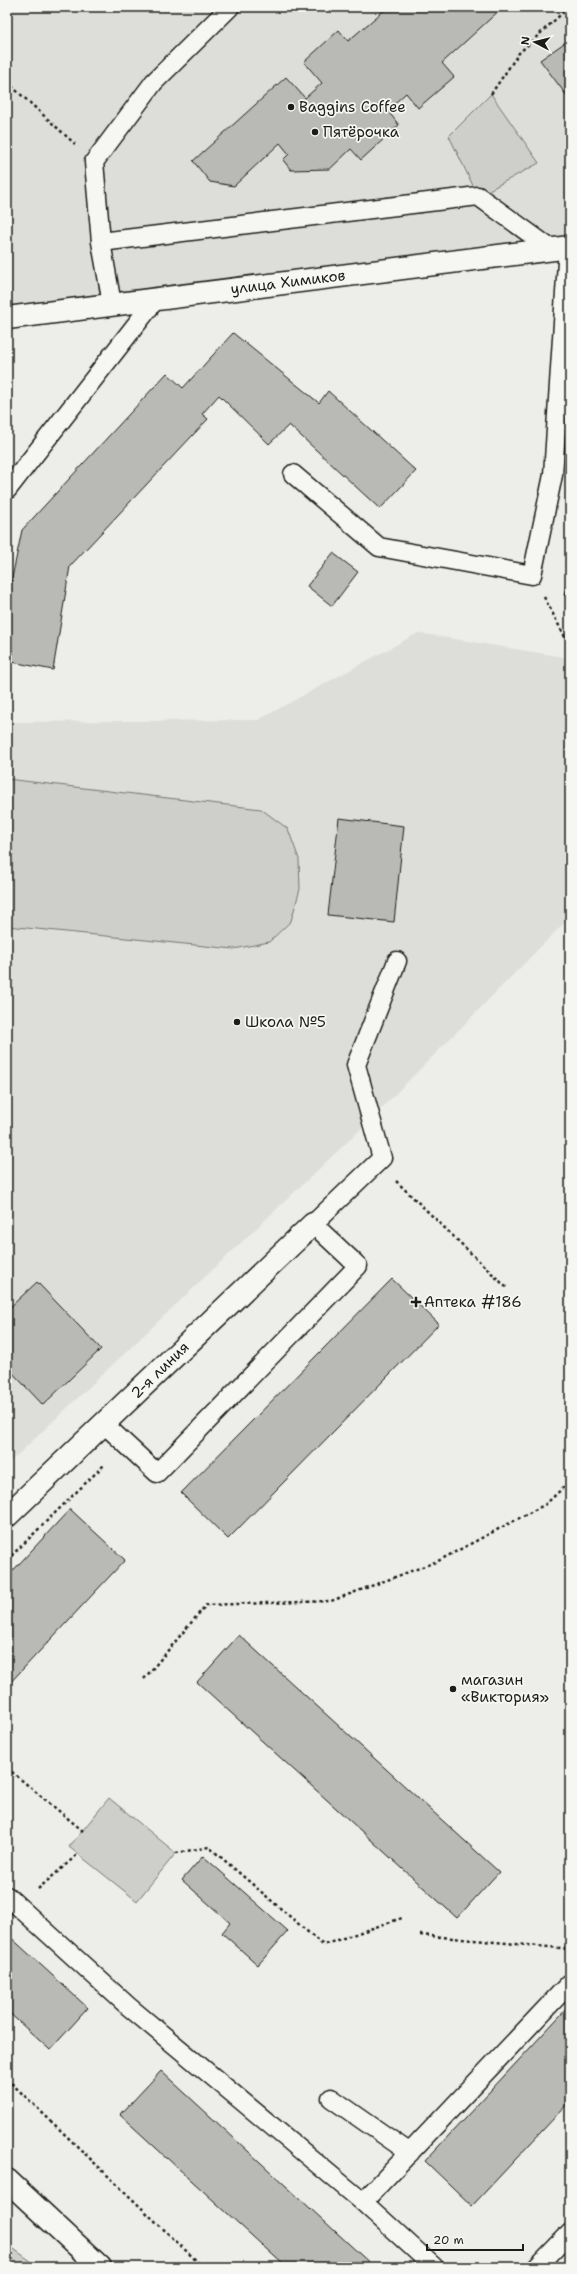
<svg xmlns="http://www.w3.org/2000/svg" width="577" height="2274" viewBox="0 0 577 2274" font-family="'Shantell Sans',sans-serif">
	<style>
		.built { fill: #ddddda }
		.green { fill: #cececb; stroke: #757574 }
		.building { fill: #b9b9b6; stroke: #1c1c1c }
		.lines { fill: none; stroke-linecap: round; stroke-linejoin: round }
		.lane-casing { stroke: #1c1c1c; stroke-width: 21 }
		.street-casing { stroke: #1c1c1c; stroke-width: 25 }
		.secondary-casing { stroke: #1c1c1c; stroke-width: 25 }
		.path { stroke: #1c1c1c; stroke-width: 2.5; stroke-dasharray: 3 3; stroke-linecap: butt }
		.lane { stroke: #f6f6f2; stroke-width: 18 }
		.street { stroke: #f6f6f2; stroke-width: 22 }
		.secondary { stroke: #f6f6f2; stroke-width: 22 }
		.poi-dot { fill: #1c1c1c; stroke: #f6f6f2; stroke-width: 1.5 }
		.labels { text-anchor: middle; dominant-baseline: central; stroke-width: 3.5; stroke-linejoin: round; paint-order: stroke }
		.poi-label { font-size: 15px; fill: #1c1c1c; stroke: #f6f6f2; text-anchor: start }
		.street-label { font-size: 15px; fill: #1c1c1c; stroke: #f6f6f2 }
	</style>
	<rect width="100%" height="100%" fill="#edede9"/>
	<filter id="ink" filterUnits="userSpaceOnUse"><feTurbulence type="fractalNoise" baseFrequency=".025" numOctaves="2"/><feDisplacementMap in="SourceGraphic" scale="8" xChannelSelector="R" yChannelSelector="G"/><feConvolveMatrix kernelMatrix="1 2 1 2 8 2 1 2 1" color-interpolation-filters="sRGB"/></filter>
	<g filter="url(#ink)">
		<path class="built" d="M7,7h563v240l-563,70z
			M418,633l152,25v259l-207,210 -356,338v-743l251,-2z"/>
		<path class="green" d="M491,94l48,69 -61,33 -29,-60z
			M7,779l254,30 27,20 11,30 1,30 -9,32 -22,21 -35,7 -227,-23z
			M109,1798l67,55 -39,48 -68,-54z
			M7,2244l32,23h-32z"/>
		<path class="building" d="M388,7h115l-61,56 12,14 -36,31 -12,-15 -19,17 12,15 -38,35 -10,-11 -21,20 -39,1 -8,-10 6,-6 -9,-11 -46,43 -24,-4 -17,-21 93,-84 19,21 17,-15 -18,-21 35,-32 9,11z
			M570,39v61l-30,-40z
			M233,333l86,70 9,-12 88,80 -36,38 -91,-84 -20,19 -50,-49 -17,19 6,5 -138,147 -17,104 -46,-9v-59l15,-72 145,-157 16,15z
			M333,553l25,19 -26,34 -25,-20z
			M570,567v30l-6,-2z
			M339,818l65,8 -10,96 -66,-7z
			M392,1279l47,45 -211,215 -47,-46z
			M37,1282l64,67 -58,56 -36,-38v-57z
			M70,1509l55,51 -118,126v-109z
			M239,1635l260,237 -42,46 -260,-236z
			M203,1856l85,75 -30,34 -36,-32 8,-10 -48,-43z
			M7,1934l81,74 -38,42 -43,-39z
			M570,2005v96l-98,105 -47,-45z
			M161,2071l213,196h-88l-166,-152z"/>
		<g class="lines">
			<defs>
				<path id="lane" d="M101,242l377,-46 73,53
					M112,304l-11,-62 -7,-80 60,-80 76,-75
					M293,474l86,73 153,28 21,-100 15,-228
					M7,490l149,-191
					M104,1424l53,49 201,-207 -45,-42 69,-66 -26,-93 41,-104
					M7,1896l121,110 235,196 71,65
					M331,2098l79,55
					M363,2202l207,-219
					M537,2267l33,-34"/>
				<path id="street" d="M7,318l563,-71
					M7,1516l306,-292"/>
				<path id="secondary" d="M7,2180l93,87"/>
			</defs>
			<use href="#lane" class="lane-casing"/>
			<use href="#street" class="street-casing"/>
			<use href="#secondary" class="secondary-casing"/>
			<path class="path" d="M7,82l68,62
				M491,94l28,-41 50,-46
				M544,597l22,42h4
				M396,1181l112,108
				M7,1560l97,-95
				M144,1679l62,-74 125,-4 107,-40 108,-57 24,-23
				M7,1768l76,63
				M176,1853l33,-6 114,98 79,-27
				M38,1889l40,-35
				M420,1935l150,14
				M7,2079l196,188"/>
			<use href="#lane" class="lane"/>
			<use href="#street" class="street"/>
			<use href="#secondary" class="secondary"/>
		</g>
	</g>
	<g class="poi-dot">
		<circle cx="291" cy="107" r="4"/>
		<circle cx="315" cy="132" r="4"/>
		<circle cx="237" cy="1022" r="4"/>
		<path d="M414 1296h4v4h4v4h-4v4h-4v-4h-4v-4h4z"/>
		<circle cx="453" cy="1689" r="4"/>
	</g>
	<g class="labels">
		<g class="poi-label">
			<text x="299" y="107">Baggins Coffee</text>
			<text x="323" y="132">Пятёрочка</text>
			<text x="245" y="1022">Школа №5</text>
			<text x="424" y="1302">Аптека #186</text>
			<text x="461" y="1680">магазин<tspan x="461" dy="17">«Виктория»</tspan></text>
		</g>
		<g class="street-label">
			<text transform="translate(288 282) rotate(-7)">улица Химиков</text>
			<text transform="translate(160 1370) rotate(-44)">2-я линия</text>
		</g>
	</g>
	<rect width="577" height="2274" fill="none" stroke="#f6f6f2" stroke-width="24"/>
	<rect x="12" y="12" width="553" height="2250" fill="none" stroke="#1c1c1c" stroke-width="1.5" filter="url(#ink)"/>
	<g transform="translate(535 42) rotate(277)" stroke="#f6f6f2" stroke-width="3" paint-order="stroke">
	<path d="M0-3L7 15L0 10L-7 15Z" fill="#1c1c1c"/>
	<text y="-6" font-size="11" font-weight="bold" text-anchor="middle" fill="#1c1c1c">N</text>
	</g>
	<path d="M427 2244v6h96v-6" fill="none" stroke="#1c1c1c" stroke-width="2"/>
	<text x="433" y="2244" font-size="12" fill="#1c1c1c" stroke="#f6f6f2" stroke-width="3" paint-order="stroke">20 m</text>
</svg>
